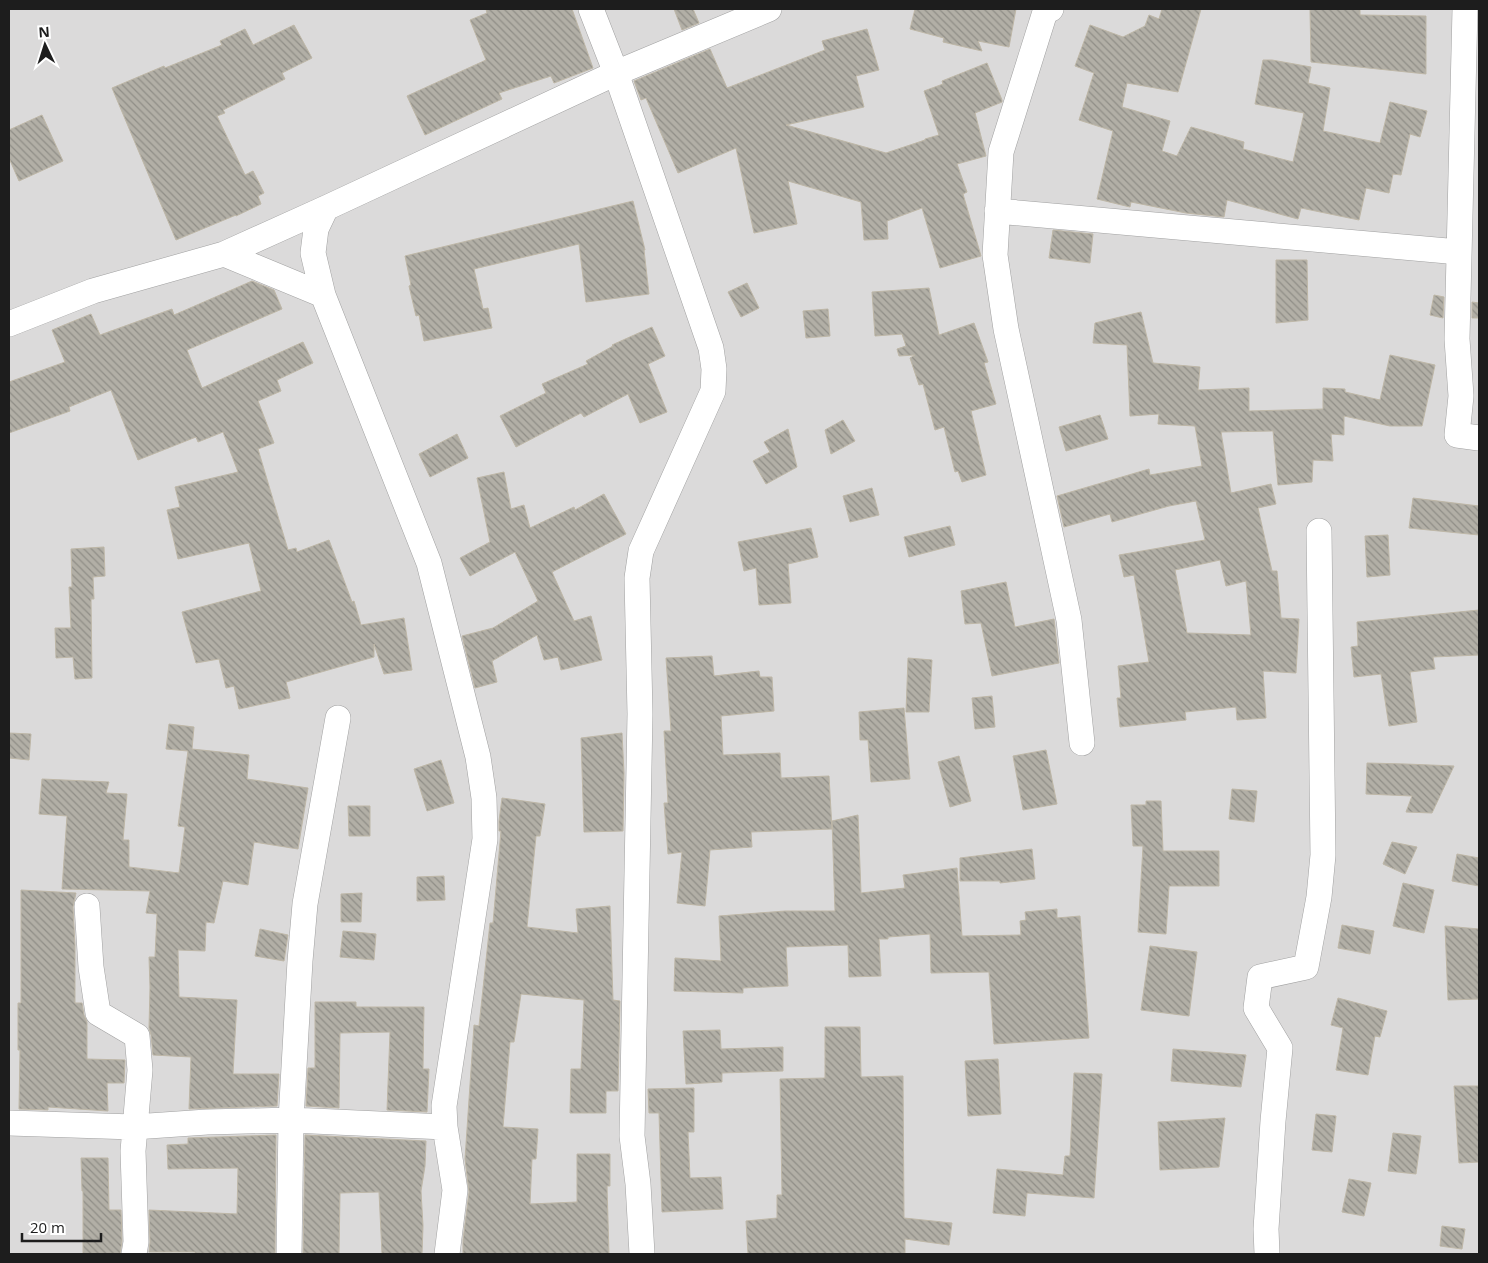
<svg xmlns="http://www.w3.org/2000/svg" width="1488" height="1263" viewBox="0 0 1488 1263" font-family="'Open Sans',sans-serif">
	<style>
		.residential { fill: #dbdada }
		.building { fill: url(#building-back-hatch); stroke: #beb7a7; fill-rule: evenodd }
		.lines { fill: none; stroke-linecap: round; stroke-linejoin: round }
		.street-casing { stroke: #a1a1a1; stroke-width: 26 }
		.street { stroke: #fff; stroke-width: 25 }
	</style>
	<defs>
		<pattern id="building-back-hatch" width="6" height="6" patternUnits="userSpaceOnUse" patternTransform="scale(1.25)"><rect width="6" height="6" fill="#b2afa6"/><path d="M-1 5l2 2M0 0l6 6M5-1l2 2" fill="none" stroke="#908e87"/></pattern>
	</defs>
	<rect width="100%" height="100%" fill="#edede4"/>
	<path class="residential" d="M9,9h1470v1245h-1470z"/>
	<path class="building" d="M486,9h86l21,59 -39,15 -3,-7 -52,17 3,6 -77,36 -18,-39 79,-36 -16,-40 17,-7z
		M674,9h19l6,14 -17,7z
		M915,9h101l-7,38 -31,-6 4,10 -39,-9 1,-4 -34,-9z
		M1162,9h39l-23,83 -51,-9 -5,24 48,14 -8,30 15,5 14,-29 53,15 -1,7 50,13 11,-49 -49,-9 8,-44h9l39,7 -3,16 22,5 -7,43 57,12 10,-41 37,9 -7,26 -10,-3 -9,41 -8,-1 -4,19 -23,-5 -7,32 -58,-12 -3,11 -71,-19 -3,17 -38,-4 -55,-11 -1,5 -33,-8 16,-68 -34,-11 15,-47 -19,-7 15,-41 33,12 22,-11 4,-11 10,4z
		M1310,9h50v6l66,1v58l-115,-12z
		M294,25l18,33 -30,15 3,6 -62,31 2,3 -8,3 28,59 8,-4 11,22 -6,3 3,8 -25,12v-1l-60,25 -64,-152 52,-22 1,2 57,-23 -2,-4 25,-12 8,16z
		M867,29l12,41 -23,6 8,31 -78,18 100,28 39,-13v-1l14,-4 -15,-44 19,-7 -1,-3 45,-18 15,37v2l-27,11 11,43 -29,8 10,28 -4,2 18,62 -41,12 -18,-60 -35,13 1,18 -24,1 -3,-38 -73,-21 9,43 -43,9 -18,-85 -58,25 -32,-75 -5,2 -7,-19 76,-32 17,39 98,-38 -3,-9z
		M42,115l21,46 -44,20 -10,-23v-28z
		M633,201l12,49h-1l5,44 -63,8 -7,-58 -105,25 9,40 5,-1 4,20 -68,13 -5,-26 -3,1 -7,-30 2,-1 -6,-29z
		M1053,230l40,4 -3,29 -41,-5z
		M1276,260h31l1,60 -32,3z
		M252,281l22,9 8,19 -95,41 15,38 101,-46 10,21 -36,17 4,11 -23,10 16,42 -16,6 30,101 8,-2 1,4 32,-12 23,62 2,-1 7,24 43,-7 8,52 -28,4 -10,-30v13l-88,25 4,16 -51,11 -5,-23 -8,2 -7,-29 -23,4 -14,-51 79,-21 -12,-48 -71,16 -11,-49 13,-3 -5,-20 63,-15 -15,-40 -25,10 -2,-5 -58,23 -27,-70 -42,17 1,4 -61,22v-51l56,-20 -13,-32 39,-16 9,21 72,-26 2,6z
		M747,283l12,25 -18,9 -13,-25z
		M929,288l10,47 35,-12 14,39 -4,1 12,41 -25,7 15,64 -24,7 -4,-11 -3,1 -11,-45 -9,3 -12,-46 -4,1 -9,-27 5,-3 -16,1 -2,-7 9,-3 -4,-12 -27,2 -3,-44z
		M1434,295l10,2 -1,21 -13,-3z
		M1472,302l7,1v15h-7z
		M828,309l2,27 -24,2 -3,-27z
		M1141,312l12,51 47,4 -2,23 51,-2v23l74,-2v-21l22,1v3l35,8 10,-45 45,10 -13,61h-32l-46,-10v19l-13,-1 2,27 -20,-1 -1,22 -34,3 -5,-54 -52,1 10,61 40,-9 5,20 -18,4 14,63h5l4,47 18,1 -3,54 -33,-2 3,47 -29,2 -1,-13 -51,5 1,8 -66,7 -3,-29h4l-3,-32 31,-4 -15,-87 -10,2 -5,-22 86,-15 -9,-39 -27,5 -57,16 -2,-8 -46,13 -7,-31 92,-27 1,6 52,-9 -7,-40 -37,-2 1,-10 -29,2 -3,-71 -34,-2 2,-20zM1220,560l6,26 20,-5 5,54 -64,-2 -12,-63z
		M652,327l13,29 -17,8 19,48 -27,11 -12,-29 -44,23 -3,-4 -65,34 -16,-31 46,-23 -4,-9 46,-20 -2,-3 27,-15 -1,-1z
		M1100,415l8,24 -42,12 -7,-24z
		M843,420l12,21 -24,13 -6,-24z
		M788,429l9,38 -31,17 -13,-23 17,-9 -6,-10z
		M457,434l11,24 -38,19 -11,-23z
		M504,472l7,37 13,-4 6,23 44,-21 1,3 29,-16 22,40 -74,38 22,49 17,-5 11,44 -41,10 -3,-13 -14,3 -7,-25 -45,26 5,21 -22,6 -13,-52 31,-8 45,-27 -23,-49 -45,24 -10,-18 30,-16 -13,-64z
		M872,488l7,27 -29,7 -7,-26z
		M1413,498l66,8v29l-70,-7z
		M950,526l5,19 -46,12 -5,-20z
		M811,528l7,29 -30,7 3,39 -32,2 -3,-37 -12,3 -6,-29z
		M1388,535l2,40 -23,2 -2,-41z
		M104,547l1,29 -12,1 1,22h-3l1,79 -17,1 -2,-22 -17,1 -1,-30h16l-2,-41h3l-1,-38z
		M1006,582l9,45 39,-8 5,44 -67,13 -11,-53 -16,1 -4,-33z
		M1479,610v45l-46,2 2,12 -25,3 7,50 -28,4 -8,-52 -27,3 -3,-30 7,-1 -1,-24z
		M712,656l2,20 45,-5 1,6h12l2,34 -53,5 2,39 57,-2 1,25 48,-2 3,53 -81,3 1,15 -42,3 -5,56 -28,-3 5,-51 -14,2 -4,-51h4l-4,-72h7l-5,-73z
		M908,658l24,2 -3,52h-23z
		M992,696l3,31 -20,2 -3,-31z
		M904,708l6,71 -39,3 -3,-42h-8l-1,-28z
		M169,724l25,3 -2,22 57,6 -2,24 61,9 -10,61 -44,-7 -6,43 -25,-4 -9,42 -8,-1 -1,29 -27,-1 1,47 58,3 -4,74h46l-2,32 -88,3 2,-52 -38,-2 -2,-20 -2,-7 1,-41 -1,-30h6l2,-43 -11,-1 4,-22 -88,-2 5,-73 -28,-2 3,-35 67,3 -3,11 21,1 -4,46h6v27l50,6 6,-46 -7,-1 10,-75 -22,-2z
		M9,733l22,1 -2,26 -20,-2z
		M622,733l2,40 -1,58 -39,1 -3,-94z
		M1046,750l11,54 -34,6 -10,-54z
		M959,756l12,45 -21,6 -12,-45z
		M441,760l13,43 -27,8 -13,-42z
		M1367,763l39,1 48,2 -22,47 -26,-1 6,-16 -46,-2z
		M1232,789l25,2 -3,31 -25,-3z
		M502,798l43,6 -5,32h-4l-9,91 51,6 -2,-24 34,-3 3,94 7,1 -2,90h-12v22h-36l1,-44h10l3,-69 -63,-6 -7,48h-4l-7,85 35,2 -2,30h-4l-2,45 47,-2v-48h33v32h-3l2,68h-146v-14l6,-48 -4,-33 9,-134 5,1 11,-103h3l8,-92h-2v-10z
		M1146,801h15l2,50h56v35h-50l-3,48 -28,-2 5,-86h-10l-2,-41h15z
		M348,806h22v30h-21z
		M858,815l3,78 44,-5 -2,-13 54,-7 5,68 59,-1 -1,-14 6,-1 -1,-8 32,-3v9l23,-2 9,122 -95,6 -5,-72 -58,1 -1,-39 -42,3v2h-9l2,37 -32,1 -1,-32 -62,2 2,39 -45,2v5l-69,-2 1,-33 46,3 -2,-45 66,-5h50l-3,-90z
		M1392,842l25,5 -12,27 -22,-10z
		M1032,849l3,30 -35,4v-2h-40v-23z
		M1457,854l22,4v28l-27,-5z
		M444,876l1,24 -28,1v-24z
		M1403,883l31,7 -10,43 -31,-7z
		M21,890l55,3 -3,14 2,39v57h7l2,12 3,7v37l38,1 -1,23h-17l1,28 -60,-4v3l-29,-1 1,-59h-2v-47h3z
		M362,893l-1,29h-20v-28z
		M1342,925l32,6 -4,23 -32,-6z
		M1445,926l34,3v70l-31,1z
		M260,929l28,6 -4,26 -29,-5z
		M343,931l33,3 -2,26 -34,-3z
		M1150,946l47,6 -8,64 -48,-6z
		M1338,998l49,13 -7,26 -5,-1 -7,39 -32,-5 7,-42 -12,-3z
		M315,1002h41v5h68l-1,62h6l-2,43 -40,-2 3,-78 -50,1 -1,75 -33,-2 2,-38h7z
		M825,1027h35l1,50 42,-1 1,142 48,5 -3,22 -44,-6v15h-157l-2,-33 31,-3v-23h5l-2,-116 45,-1z
		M720,1030l1,19 62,-2v24l-61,2v9l-36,2 -3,-53z
		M1173,1049l73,6 -5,32 -70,-6z
		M998,1059l3,55 -33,2 -3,-55z
		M1074,1073l28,1 -8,124 -67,-5 -2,23 -32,-3 4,-44 66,6 2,-19h5z
		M1454,1086h25v76l-20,1z
		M694,1088v44h-6l2,46 31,-1 2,32 -61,3 -3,-99h-10l-1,-24z
		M1316,1114l20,2 -4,36 -20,-2z
		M1225,1118l-6,49 -59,3 -2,-48z
		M1393,1133l28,3 -5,38 -28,-3z
		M276,1135l-1,119h-80v-2h-46l1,-10 -1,-32 88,4 1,-46 -70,1 -1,-24 21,-1v-6z
		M305,1135l121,6 -1,25 -4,25 2,35 -1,28h-40l-3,-62 -39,1 -1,61h-36z
		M81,1158h27l1,52h12l1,31 -2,13h-37v-63h-1z
		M1349,1179l22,4 -7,33 -22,-4z
		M1442,1226l23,3 -3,20 -22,-3z"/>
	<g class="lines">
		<defs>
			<path id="street" d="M591,9l25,64 95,275 3,21 -1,22 -72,160 -4,27 3,136 -8,422 6,48 4,70
				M1051,9l-6,3 -44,140 -6,103 11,74 63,291 13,123
				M1465,9l-8,330 4,57 -4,39 22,3
				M326,208l-10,21 -3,24 10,42 106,268 49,194 6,41 1,41 -41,267 1,21 10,63 -8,64
				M997,211l462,41
				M224,254l99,41
				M9,324l84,-33 131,-37 102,-46 290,-135 153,-64
				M87,906l4,61 7,46 39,23 3,34 -7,81 3,91 -2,12
				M9,1123l125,4 73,-5 84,-2 154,7
				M289,1254l2,-134 9,-159 5,-57 33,-186
				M1267,1254l-1,-25 7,-108 7,-73 -24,-40 4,-31 46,-10 13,-70 4,-42 -4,-324"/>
		</defs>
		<use href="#street" class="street-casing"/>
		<use href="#street" class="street"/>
	</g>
	<rect width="1488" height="1263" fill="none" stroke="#1d1d1d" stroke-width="20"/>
	<g transform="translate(45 45) rotate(356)" stroke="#ffffff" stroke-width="4" paint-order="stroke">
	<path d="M0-4L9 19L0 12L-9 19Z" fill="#1d1d1d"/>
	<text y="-8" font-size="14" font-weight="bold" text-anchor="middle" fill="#1d1d1d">N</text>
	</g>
	<path d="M22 1233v8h79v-8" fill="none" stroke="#1d1d1d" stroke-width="2.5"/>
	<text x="30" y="1233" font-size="15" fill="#1d1d1d" stroke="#ffffff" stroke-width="4" paint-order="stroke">20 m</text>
</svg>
